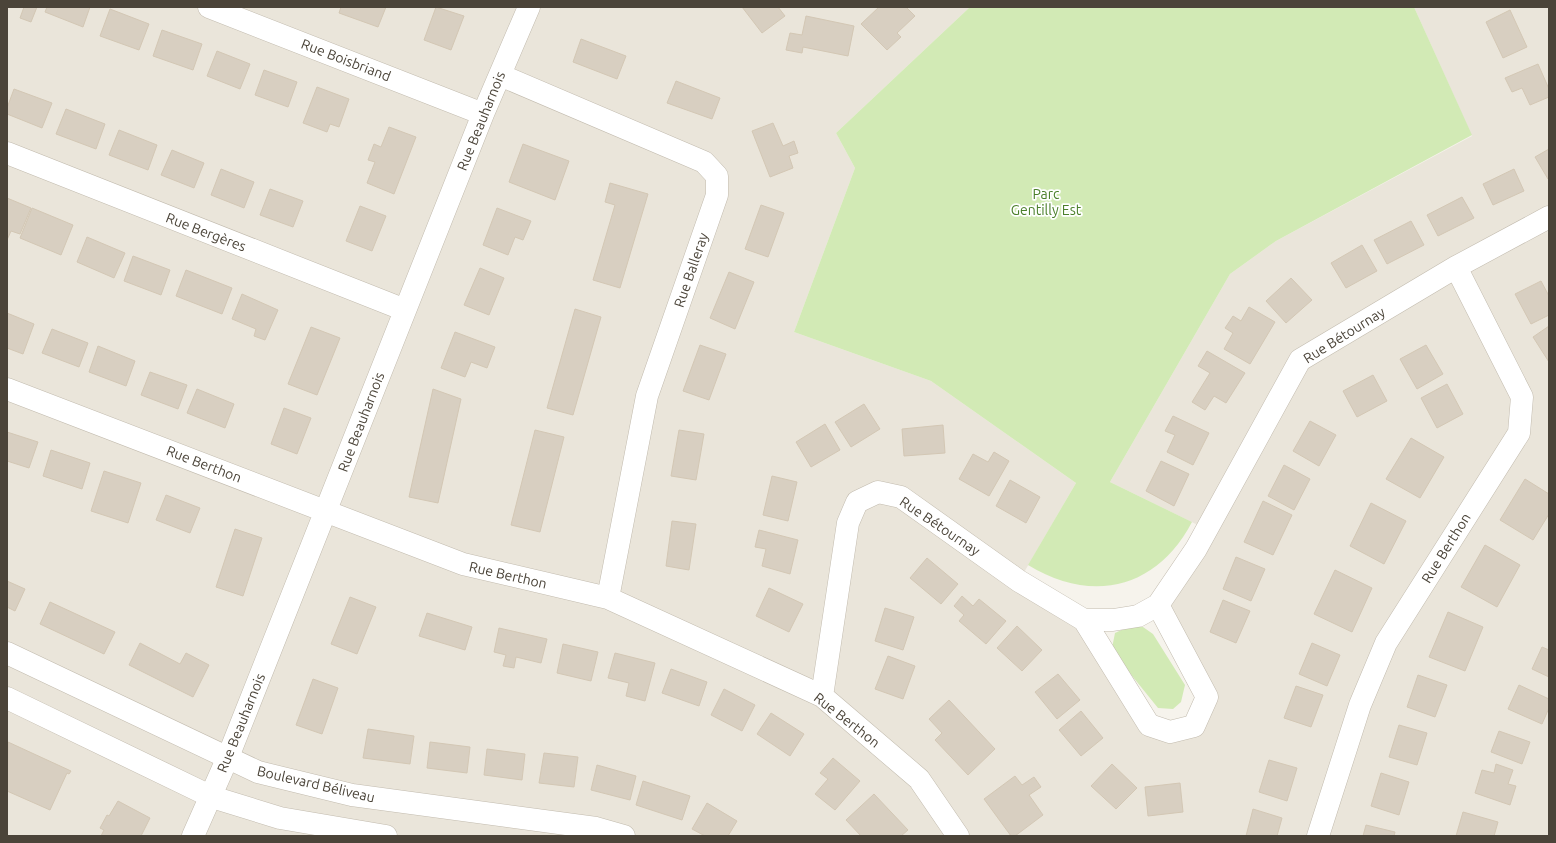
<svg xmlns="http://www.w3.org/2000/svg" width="1556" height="843" viewBox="0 0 1556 843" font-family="Ubuntu,sans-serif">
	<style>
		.residential { fill: #eae5da }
		.green { fill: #d2eab5 }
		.building { fill: #d8cfc1; stroke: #d3c7b4 }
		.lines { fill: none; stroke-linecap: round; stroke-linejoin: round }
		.minor-casing { stroke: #c2bbae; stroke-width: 23 }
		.tertiary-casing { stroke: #c2bbae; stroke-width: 23 }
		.minor { stroke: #fff; stroke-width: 22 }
		.tertiary { stroke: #fff; stroke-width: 22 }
		.labels { text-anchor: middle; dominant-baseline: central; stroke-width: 3.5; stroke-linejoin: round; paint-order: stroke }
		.street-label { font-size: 14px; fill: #4b4439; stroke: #fff }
		.park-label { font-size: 14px; fill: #4a7f2a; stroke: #fff }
	</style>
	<rect width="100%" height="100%" fill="#f6f3ec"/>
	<path class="residential" d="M7,7h963l-134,126 19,35 -61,164 137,49 145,102 -57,98 65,39 65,105 45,1 13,-29 -49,-92 48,-76 -96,-47 120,-208 46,-33 196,-105 -58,-129h135v829h-1542z"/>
	<path class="green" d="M970,7h444l58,128 -196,106 -46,33 -120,208 82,40c-35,67 -100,82 -164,43l48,-82 -145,-102 -137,-49 61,-164 -19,-35z
		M1132,625l11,2 10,7 32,51 -4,17 -8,7 -15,-1 -42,-52 -4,-8 3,-15z"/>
	<path class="building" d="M24,7h13l-6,15 -11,-4z
		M47,7h43l-7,20 -38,-15z
		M341,7h45l-8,20 -39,-14z
		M436,7l28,9 -13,34 -27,-10z
		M742,7h36l7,9 -23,17z
		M879,7h27l9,9 -18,17 4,4 -14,13 -26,-26z
		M110,9l39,15 -10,26 -39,-14z
		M1510,10l17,37 -24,11 -17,-36z
		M806,16l48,10 -6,30 -45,-9 -1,6 -16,-3 4,-17 12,2z
		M162,30l40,14 -9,26 -40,-14z
		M581,39l45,17 -9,23 -44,-17z
		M217,51l33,13 -10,25 -33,-13z
		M1538,64l11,25v8l-19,8 -8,-17 -10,4 -7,-14z
		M264,70l33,12 -9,25 -33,-12z
		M676,81l44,17 -8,21 -45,-16z
		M317,87l32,12 -10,28 -9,-3 -3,8 -24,-9z
		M14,89l38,14 -10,25 -35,-14v-6z
		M66,109l39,15 -9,25 -40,-15z
		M773,123l10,23 11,-5 4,12 -9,3 4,12 -23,9 -18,-46z
		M389,127l27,10 -22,57 -27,-11 8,-21 -7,-2 6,-16 7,3z
		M119,130l38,15 -9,25 -39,-15z
		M523,144l46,17 -14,39 -46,-18z
		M1549,149v30h-1l-13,-22z
		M172,150l32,13 -10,25 -33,-13z
		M221,169l33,13 -10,26 -33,-13z
		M1514,169l10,22 -31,14 -10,-21z
		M610,183l38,11 -28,94 -27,-8 22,-75 -10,-3z
		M270,189l33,12 -10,26 -33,-12z
		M1462,197l12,21 -36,18 -11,-21z
		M7,198l24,10 -11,26 -9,-3 -4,9z
		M761,205l23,8 -16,44 -23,-8z
		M360,206l26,10 -14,35 -26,-10z
		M32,208l41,17 -12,30 -41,-17z
		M497,208l34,13 -8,19 -8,-3 -7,18 -25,-10z
		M1411,221l13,24 -37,19 -13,-24z
		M87,237l38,16 -11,25 -37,-16z
		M1362,245l15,26 -31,17 -15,-25z
		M133,256l37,14 -9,25 -37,-14z
		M480,268l24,10 -15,37 -25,-10z
		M186,270l46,18 -10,26 -46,-18z
		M729,272l25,10 -19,47 -25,-11z
		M1291,278l21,22 -26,23 -20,-22z
		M1541,281l8,15v19l-18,9 -16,-30z
		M242,294l36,16 -13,30 -11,-4 2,-7 -24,-10z
		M1249,307l26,15 -25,42 -26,-15 9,-16 -8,-5 8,-12 8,5z
		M575,309l26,8 -28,98 -26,-7z
		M7,313l27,11 -11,30 -16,-6z
		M1549,326v36l-16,-25z
		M311,327l29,11 -23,57 -29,-11z
		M52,329l36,14 -9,24 -37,-14z
		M455,332l40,15 -8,21 -16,-6 -6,15 -24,-9z
		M700,345l26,9 -17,46 -26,-9z
		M1426,345l17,29 -26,15 -17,-30z
		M98,346l37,15 -9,25 -37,-14z
		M1207,351l38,22 -19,30 -12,-7 -9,14 -13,-8 18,-29 -12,-7z
		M150,372l37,13 -9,24 -37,-14z
		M1373,375l14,26 -30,16 -14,-26z
		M1447,384l16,30 -26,14 -16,-30z
		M197,389l37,15 -9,24 -38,-15z
		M433,389l28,10 -23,104 -29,-6z
		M864,404l16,25 -29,18 -16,-25z
		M284,408l27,10 -14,36 -26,-10z
		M1173,416l36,17 -16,32 -26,-13 8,-17 -10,-4z
		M1310,421l26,14 -17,31 -26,-15z
		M825,424l15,26 -29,17 -15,-25z
		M943,425l2,28 -41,3 -2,-27z
		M535,430l29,7 -24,95 -29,-7z
		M679,430l25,4 -8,46 -25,-4z
		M7,432l31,10 -9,26 -22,-7z
		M1411,438l33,19 -24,41 -34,-19z
		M51,450l39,13 -8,26 -39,-13z
		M994,452l15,9 -20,35 -30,-17 14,-25 15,8z
		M1161,461l28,13 -15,32 -28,-15z
		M1284,465l26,14 -16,31 -26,-14z
		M104,471l37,12 -13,40 -37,-12z
		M772,476l25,6 -9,39 -25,-6z
		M1525,479l24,15v20l-16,26 -33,-20z
		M1010,480l30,17 -14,26 -30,-17z
		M166,495l34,13 -10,25 -34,-13z
		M1263,501l29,14 -19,40 -29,-13z
		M1371,503l35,18 -22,43 -34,-18z
		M672,521l24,3 -7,46 -23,-4z
		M235,529l27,9 -19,58 -27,-9z
		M759,530l39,10 -8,34 -28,-8 4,-17 -11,-2z
		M1485,545l35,20 -23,42 -36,-20z
		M1236,557l29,12 -14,32 -28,-12z
		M927,558l31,26 -17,20 -31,-26z
		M1335,570l37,18 -20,44 -38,-18z
		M7,581l18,8 -10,22 -8,-4z
		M769,588l34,16 -14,28 -33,-16z
		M962,596l11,10 6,-7 27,22 -20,23 -27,-23 5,-6 -10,-9z
		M350,597l26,10 -19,47 -26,-10z
		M1223,600l27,11 -14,32 -26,-11z
		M50,602l65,30 -11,22 -64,-30z
		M885,608l29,9 -11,33 -28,-9z
		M1448,612l35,15 -18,44 -36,-14z
		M427,613l45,14 -7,23 -46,-14z
		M1017,626l25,24 -20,21 -25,-23z
		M499,628l48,11 -6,24 -25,-6 -2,11 -11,-2 3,-11 -12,-3z
		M140,643l40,21 6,-11 23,12 -16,32 -64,-32z
		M1312,643l28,12 -13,31 -28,-12z
		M563,644l35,8 -7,29 -34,-8z
		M1542,647l7,3v27l-17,-8z
		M615,653l40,10 -10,38 -19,-5 3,-13 -21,-5z
		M888,656l27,10 -12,33 -28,-10z
		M671,669l36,13 -8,24 -37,-13z
		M1058,674l22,26 -23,19 -22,-27z
		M1418,675l29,10 -12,32 -28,-10z
		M313,679l25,9 -16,46 -26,-9z
		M1519,685l30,14v9l-7,16 -34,-15z
		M1296,686l27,9 -12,32 -27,-9z
		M724,689l31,16 -13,26 -31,-16z
		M949,700l46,49 -27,26 -33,-35 7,-7 -13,-14z
		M1081,711l22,27 -22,18 -22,-26z
		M771,713l33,21 -14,22 -33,-22z
		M1399,725l28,8 -10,32 -28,-8z
		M368,729l46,7 -4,28 -47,-6z
		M1499,731l31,11 -8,22 -31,-12z
		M8,742l63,29 -2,3 -2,-1 -17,37 -43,-19z
		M430,742l40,5 -3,26 -40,-5z
		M487,749l38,5 -3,26 -38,-5z
		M544,753l34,4 -4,30 -35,-4z
		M833,758l27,23 -25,29 -20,-16 13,-15 -8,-6z
		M1269,760l28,8 -10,33 -28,-9z
		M1112,764l25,24 -21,21 -25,-23z
		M1496,764l17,6 -5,14 8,2 -6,19 -35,-12 7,-23 12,3z
		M597,765l39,11 -6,24 -39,-10z
		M1381,773l28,9 -10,33 -28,-9z
		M1015,776l7,9 12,-8 7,10 -12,8 14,20 -28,21h-4l-27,-37z
		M643,781l47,15 -8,24 -46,-15z
		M1180,783l3,29 -35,4 -3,-29z
		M874,794l34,36 -7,6h-40l-15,-16z
		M118,801l32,17 -9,18h-40l3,-6 -4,-2 7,-13 2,1z
		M707,803l30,18 -9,15h-23l-13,-7z
		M1253,809l29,9 -5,18h-31z
		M1463,812l35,10 -4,14h-38z
		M1366,825l29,7 -1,4h-31z"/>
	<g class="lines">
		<defs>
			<path id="minor" d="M209,7l274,107
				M500,75l204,87 13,14v19l-70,201 -39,202
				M7,153l398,157
				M7,389l456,175 145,34 214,98 97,83 39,57
				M1084,620l65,105 21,7 24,-6 13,-29 -49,-92
				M822,696l26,-173 9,-21 21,-10 23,5 118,84 65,39h29l25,-4 20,-11 38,-56 104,-189 156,-93 93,-50
				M193,836l35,-79 255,-643 46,-107
				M1318,836l42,-131 26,-62 133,-210 3,-36 -66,-130"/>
			<path id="tertiary" d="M7,653l251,119 94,23 244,33 28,8
				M7,698l205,99 68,21 106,18"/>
		</defs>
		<use href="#minor" class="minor-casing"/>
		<use href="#tertiary" class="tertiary-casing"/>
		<use href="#minor" class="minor"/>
		<use href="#tertiary" class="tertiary"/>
	</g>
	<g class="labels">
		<g class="street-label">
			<text transform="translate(346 60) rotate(21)">Rue Boisbriand</text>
			<text transform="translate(481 121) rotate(-68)">Rue Beauharnois</text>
			<text transform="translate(206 232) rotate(21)">Rue Bergères</text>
			<text transform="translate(691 270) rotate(-71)">Rue Balleray</text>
			<text transform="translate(1344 335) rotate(-32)">Rue Bétournay</text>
			<text transform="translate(361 422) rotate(-69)">Rue Beauharnois</text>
			<text transform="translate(204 464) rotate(21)">Rue Berthon</text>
			<text transform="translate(940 526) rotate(34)">Rue Bétournay</text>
			<text transform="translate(1446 548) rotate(-58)">Rue Berthon</text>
			<text transform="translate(508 575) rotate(13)">Rue Berthon</text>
			<text transform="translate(847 720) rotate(38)">Rue Berthon</text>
			<text transform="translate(241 723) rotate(-68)">Rue Beauharnois</text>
			<text transform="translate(316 784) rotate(13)">Boulevard Béliveau</text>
		</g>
		<g class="park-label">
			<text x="1046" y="194">Parc<tspan x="1046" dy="16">Gentilly Est</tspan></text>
		</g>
	</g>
	<rect width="1556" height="843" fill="none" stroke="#4b4439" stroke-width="16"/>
</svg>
